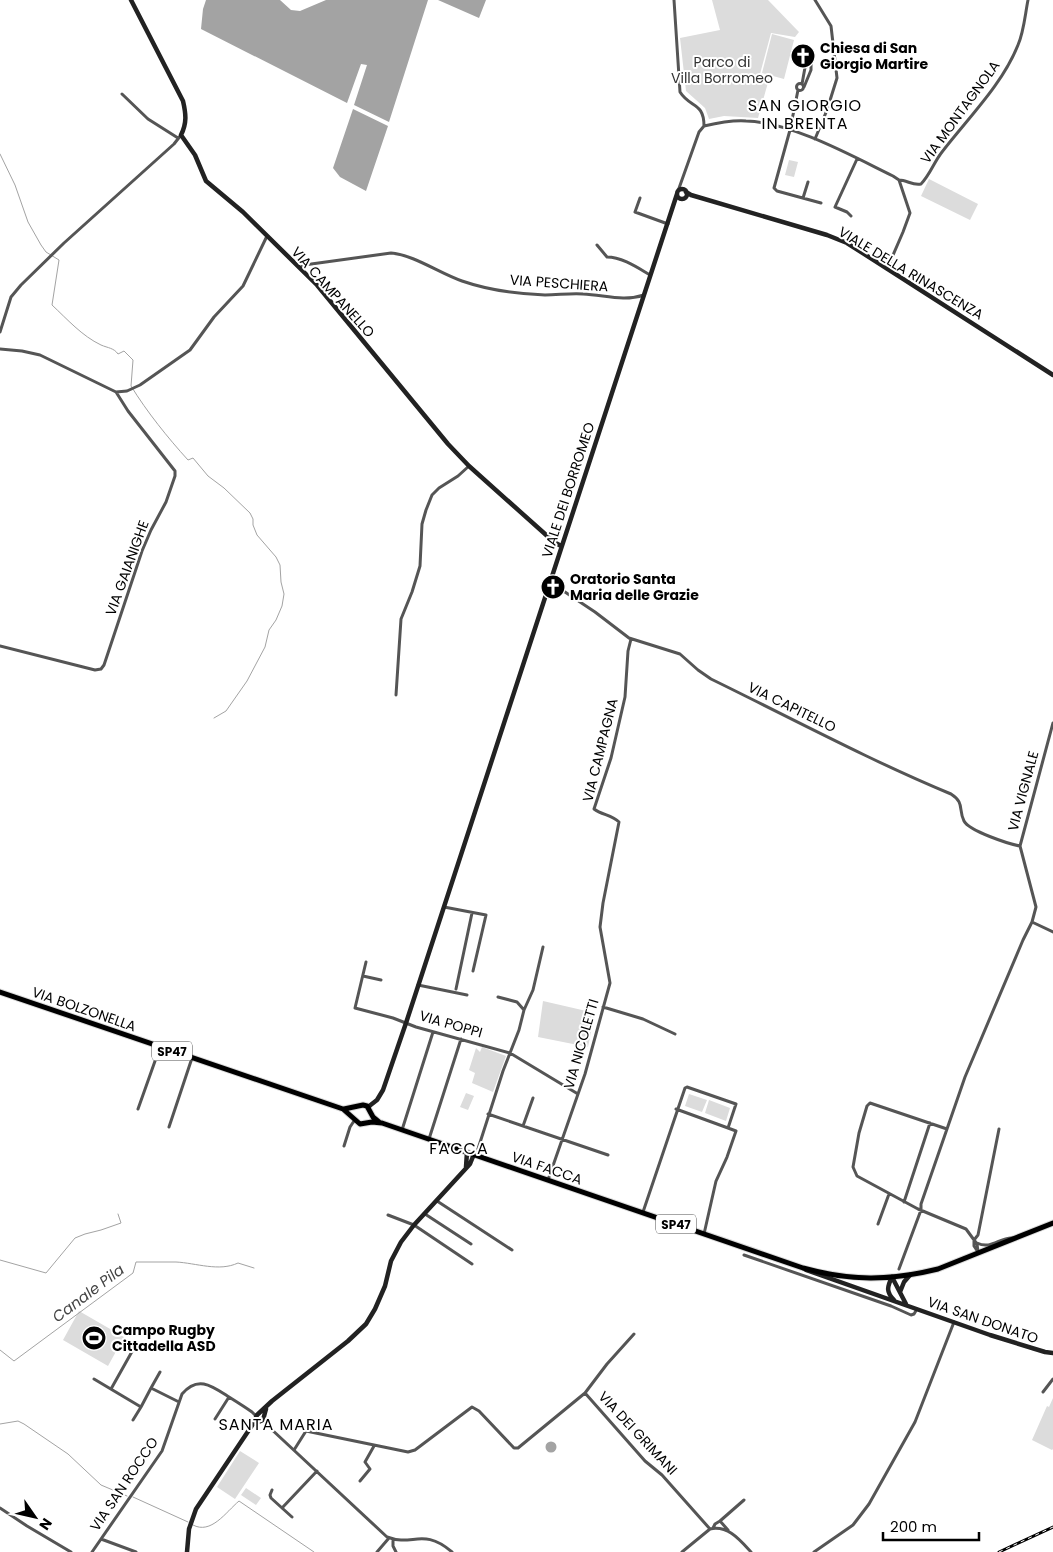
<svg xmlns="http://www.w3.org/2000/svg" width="1053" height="1552" viewBox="0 0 1053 1552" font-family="Poppins,sans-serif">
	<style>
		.green { fill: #dcdcdc }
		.water { fill: #a3a3a3 }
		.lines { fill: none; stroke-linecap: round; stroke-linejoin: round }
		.stream { stroke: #a3a3a3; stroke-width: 1 }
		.primary-casing { stroke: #dbdbdb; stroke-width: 7 }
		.street { stroke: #555; stroke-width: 3 }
		.secondary { stroke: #222; stroke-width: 4.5 }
		.primary { stroke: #000; stroke-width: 5 }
		.rail-casing { stroke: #000; stroke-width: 3 }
		.rail { stroke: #fff; stroke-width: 1; stroke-dasharray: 4; stroke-linecap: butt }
		.labels { text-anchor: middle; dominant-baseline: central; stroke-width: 4; stroke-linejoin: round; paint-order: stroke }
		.shield { fill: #fff; stroke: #4c4c4c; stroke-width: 1 }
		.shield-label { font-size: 12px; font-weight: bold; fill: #000 }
		.poi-label { font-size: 14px; font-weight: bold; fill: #000; stroke: #fff; text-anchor: start }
		.park-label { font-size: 14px; fill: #333; stroke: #fff }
		.street-label { font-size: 14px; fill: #000; stroke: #fff }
		.water-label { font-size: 15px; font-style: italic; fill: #444; stroke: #fff }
		.quarter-label { font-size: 16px; letter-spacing: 1px; fill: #000; stroke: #fff }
	</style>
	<rect width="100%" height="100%" fill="#fff"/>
	<path class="green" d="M712,0h56l31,32 -4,5 -24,-4 -11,41 9,5 -11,39 -34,-2 -15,3 -4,-11 -19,-17 -6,-53 40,-8z
		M772,34l22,6 -10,39 -22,-6z
		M789,160l9,2 -4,15 -9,-2z
		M929,179l49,25 -8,16 -49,-24z
		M543,1001l52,12 -7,34 -50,-10z
		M482,1047l24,9 -13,36 -21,-9 3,-10 -6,-3 7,-22 4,4z
		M466,1093l8,3 -6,14 -8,-3z
		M689,1094l18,6 -5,12 -17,-6z
		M709,1100l21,8 -4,13 -21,-8z
		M79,1311l45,26 -16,29 -45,-26z
		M1053,1398v51l-1,1 -20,-10 15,-34 2,1z
		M240,1451l19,12 -24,36 -18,-12z
		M246,1488l15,10 -5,7 -15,-10z"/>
	<path class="water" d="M206,0h74l11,10 9,1 26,-11h102l-39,122 -35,-17 13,-40 -6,-1 -14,39 -146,-74 2,-20z
		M438,0h48l-7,18z
		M353,109l35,17 -22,65 -26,-14 -7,-9z
		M545.5 1447a5.5 5.5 0 1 1 11 0a5.5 5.5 0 1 1-11 0Z"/>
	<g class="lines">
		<path class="stream" d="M0,154l15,31 13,37 13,23 5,7 13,8 -7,45c15,14 30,31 49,40 7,3 13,3 17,9l6,-3 9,9 -2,26c16,26 37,52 57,74l5,-2 15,18 16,12 26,25 3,6v6l4,10 19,22 4,8 1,17 3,12 -2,12 -6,14 -7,10 -4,17 -18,34 -21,30 -12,7
			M0,1260l46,13 29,-35 10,-4 16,-4 20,-7 -3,-9
			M0,1350l14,11 119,-88 3,-11c13,0 27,0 40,0 20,1 43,10 62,1l16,5
			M0,1424l18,-3 6,3 44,30 33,31 26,11
			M133,1497l55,25
			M193,1525c18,10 33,-13 46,-24l75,51"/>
		<defs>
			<path id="primary" d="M0,992l343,117 17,15 12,-2 10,1 421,145c47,13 87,13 135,1l115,-46
				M344,1109l19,-4 4,1 6,11 6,5"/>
		</defs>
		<use href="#primary" class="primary-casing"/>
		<path class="street" d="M674,0l6,92c10,16 24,10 24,34
			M815,0l16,26 6,52 -10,32 -12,29
			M796.5 87a3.5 3.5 0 1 1 7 0a3.5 3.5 0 1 1-7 0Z
			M802,84l4,-22 5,2v6l-7,17
			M798,90l-8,40 -16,58 3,3 44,12
			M122,94l26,25 30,19
			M899,180c8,0 14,6 22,4 9,-9 13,-22 21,-32 26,-34 60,-67 76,-107 6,-14 7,-30 10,-45
			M678,191l21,-59 5,-6c13,-3 28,-6 42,-5 45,1 106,35 147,55l6,4 11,33 -7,19 -16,37
			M640,198l-5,14 33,12
			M803,198l5,-16
			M851,216l-4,-4 -12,-5 22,-48
			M597,245l10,12c15,0 31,11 43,18
			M300,268l4,-3 87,-12c23,2 48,20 71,28 26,9 56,13 83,14 13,0 26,-2 38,-1 22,1 40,8 61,1
			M0,332l11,-35 10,-12 43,-42 110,-99 7,-9
			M0,349l22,2 18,4 76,37 11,-1 13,-6 50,-35 24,-33 29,-31 24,-50
			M550,582l45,30 34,26 51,16 18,16 13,9c80,39 158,81 240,115 14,9 7,15 13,27 5,10 45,23 56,25
			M0,646l95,24 6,-1 3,-4 38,-114 9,-21 15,-28 9,-26v-5l-47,-60 -12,-19
			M396,695l5,-76 11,-27 8,-26 2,-42 4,-14 6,-15 7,-7 19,-12 11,-10
			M444,907l42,8 -13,56
			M1032,922l21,10
			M366,962l-11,46 38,10 23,9 94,26 68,41
			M363,976l18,4
			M418,985l49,10
			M456,989l16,-76
			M603,1007l40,12 32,15
			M524,1010l9,-20 10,-43
			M138,1109l22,-62
			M488,1114l120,41
			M523,1126l10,-28
			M169,1127l23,-69
			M947,1129l-77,-26 -3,3 -8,27 -6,34 4,9 61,33 48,20 11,15 1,8
			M402,1130l31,-98
			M429,1139l32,-100
			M344,1146l6,-19 4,-6
			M476,1155l27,-84 16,-41 5,-20 -7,-8 -19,-5
			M548,1180l37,-106 25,-91 -10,-56 3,-24 16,-81c-7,-7 -17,-7 -25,-13l17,-51 14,-61 3,-46 3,-12
			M437,1201l75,49
			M904,1202l26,-79
			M643,1212l42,-124 2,-1 49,17 -8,24 -52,-19
			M425,1214l46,30
			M388,1215l26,10 58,39
			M878,1224l11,-30
			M704,1234l12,-53 11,-24 9,-26 -8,-3
			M977,1243c15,7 22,-6 36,-5
			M978,1252l-4,-6v-6l4,-5 21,-106
			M744,1255l147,51 20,9 3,-1 3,-5
			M899,1269l22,-59v-6l44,-127 58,-137 9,-18 4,-15 -16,-61 33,-123
			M94,1379l47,28 10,-19 28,14
			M151,1388l9,-16
			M111,1389l23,-41
			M1043,1392l10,-13
			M585,1393l22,-29 27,-30
			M264,1418l5,9 118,110c26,10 36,-10 65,15
			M215,1419l14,-22
			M133,1420l8,-13
			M294,1450l12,-19 102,21 7,-2 57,-43 7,4 35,37h4l67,-55 60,68 17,14 48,54
			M360,1481l10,-12 -5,-7 9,-16
			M272,1490l-2,5 1,3 21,19
			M0,1508l27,18 44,26
			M282,1508l35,-37
			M720,1521l24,-21
			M713,1528l2,-4 5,-3 8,9
			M101,1539l35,13
			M393,1539v7l3,6
			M92,1552l70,-101 20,-57c16,-19 30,-8 47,3 8,5 16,10 23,15l4,4
			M377,1552l12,-14
			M682,1552l28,-23c18,-4 30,11 41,23
			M814,1552l39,-27 16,-21 46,-82 39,-100"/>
		<path class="secondary" d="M131,0l52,101c3,13 4,22 -2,34l14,20 11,26 37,31 74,73 131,159 21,22 85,76 7,4
			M677 194a5 5 0 1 1 10 0a5 5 0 1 1-10 0Z
			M686,192l5,3 136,40 20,8 206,132
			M368,1107l9,-7 6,-10 23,-67 271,-829
			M466,1167l1,-15
			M806,1270l184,65 55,17 8,1
			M892,1277l14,27
			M892,1277c-5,10 -6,15 2,23
			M900,1292l4,-10 6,-7
			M254,1424l9,-4 3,-11
			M187,1552l2,-23 7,-20 57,-85 4,-9 15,-14 76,-60 18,-17 9,-15 10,-23 6,-25 10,-19 13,-17 56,-61 4,-10"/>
		<use href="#primary" class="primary"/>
		<defs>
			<path id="rail" d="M999,1552l54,-25"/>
		</defs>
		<use href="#rail" class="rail-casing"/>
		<use href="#rail" class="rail"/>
	</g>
	<defs>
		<symbol id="church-disc" viewBox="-11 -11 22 22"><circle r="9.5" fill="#000" stroke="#fff"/><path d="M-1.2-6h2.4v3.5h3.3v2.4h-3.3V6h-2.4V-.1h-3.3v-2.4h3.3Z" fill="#fff"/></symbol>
		<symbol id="stadium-disc" viewBox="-11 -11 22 22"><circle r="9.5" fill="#000" stroke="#fff"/><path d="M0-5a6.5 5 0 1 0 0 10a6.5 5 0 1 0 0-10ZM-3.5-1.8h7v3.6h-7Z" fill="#fff"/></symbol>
	</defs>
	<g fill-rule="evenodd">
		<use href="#church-disc" x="789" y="42" width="28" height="28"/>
		<use href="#church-disc" x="539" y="573" width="28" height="28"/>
		<use href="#stadium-disc" x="80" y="1324" width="28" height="28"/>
	</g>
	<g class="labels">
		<g class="shield">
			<rect x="152" y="1041.5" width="40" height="19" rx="4"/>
			<rect x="656" y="1214.5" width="40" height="19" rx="4"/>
		</g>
		<g class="shield-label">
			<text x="172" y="1051">SP47</text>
			<text x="676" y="1224">SP47</text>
		</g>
		<g class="poi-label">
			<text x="820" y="48">Chiesa di San<tspan x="820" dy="16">Giorgio Martire</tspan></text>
			<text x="570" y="579">Oratorio Santa<tspan x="570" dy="16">Maria delle Grazie</tspan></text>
			<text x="112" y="1330">Campo Rugby<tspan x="112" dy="16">Cittadella ASD</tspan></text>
		</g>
		<g class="park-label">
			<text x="722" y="62">Parco di<tspan x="722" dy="16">Villa Borromeo</tspan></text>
		</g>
		<g class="street-label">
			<text transform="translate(960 112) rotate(-54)">VIA MONTAGNOLA</text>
			<text transform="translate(911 273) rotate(31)">VIALE DELLA RINASCENZA</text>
			<text transform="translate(559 283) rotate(4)">VIA PESCHIERA</text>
			<text transform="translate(333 292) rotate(48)">VIA CAMPANELLO</text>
			<text transform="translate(568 490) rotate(-72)">VIALE DEI BORROMEO</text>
			<text transform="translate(127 568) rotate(-70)">VIA GAIANIGHE</text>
			<text transform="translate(792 707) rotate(26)">VIA CAPITELLO</text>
			<text transform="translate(600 750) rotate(-76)">VIA CAMPAGNA</text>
			<text transform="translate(1023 791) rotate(-75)">VIA VIGNALE</text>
			<text transform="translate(84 1009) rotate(19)">VIA BOLZONELLA</text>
			<text transform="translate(451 1024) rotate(16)">VIA POPPI</text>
			<text transform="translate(581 1044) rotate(-74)">VIA NICOLETTI</text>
			<text transform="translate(547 1168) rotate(19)">VIA FACCA</text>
			<text transform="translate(983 1320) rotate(19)">VIA SAN DONATO</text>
			<text transform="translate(638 1433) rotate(47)">VIA DEI GRIMANI</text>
			<text transform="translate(124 1484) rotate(-56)">VIA SAN ROCCO</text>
		</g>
		<g class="water-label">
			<text transform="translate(88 1293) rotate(-37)">Canale Pila</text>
		</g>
		<g class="quarter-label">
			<text x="805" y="105">SAN GIORGIO<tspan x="805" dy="18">IN BRENTA</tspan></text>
			<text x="459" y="1148">FACCA</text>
			<text x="276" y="1424">SANTA MARIA</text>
		</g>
	</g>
	<g transform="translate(35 1517) rotate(124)" stroke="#ffffff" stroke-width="4" paint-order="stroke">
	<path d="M0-4L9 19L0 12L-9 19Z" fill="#000000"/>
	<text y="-8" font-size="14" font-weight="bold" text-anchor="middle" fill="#000000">N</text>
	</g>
	<path d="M883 1532v8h96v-8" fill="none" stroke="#000000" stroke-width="2.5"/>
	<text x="890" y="1532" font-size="15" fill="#000000" stroke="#ffffff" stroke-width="4" paint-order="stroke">200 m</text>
</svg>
